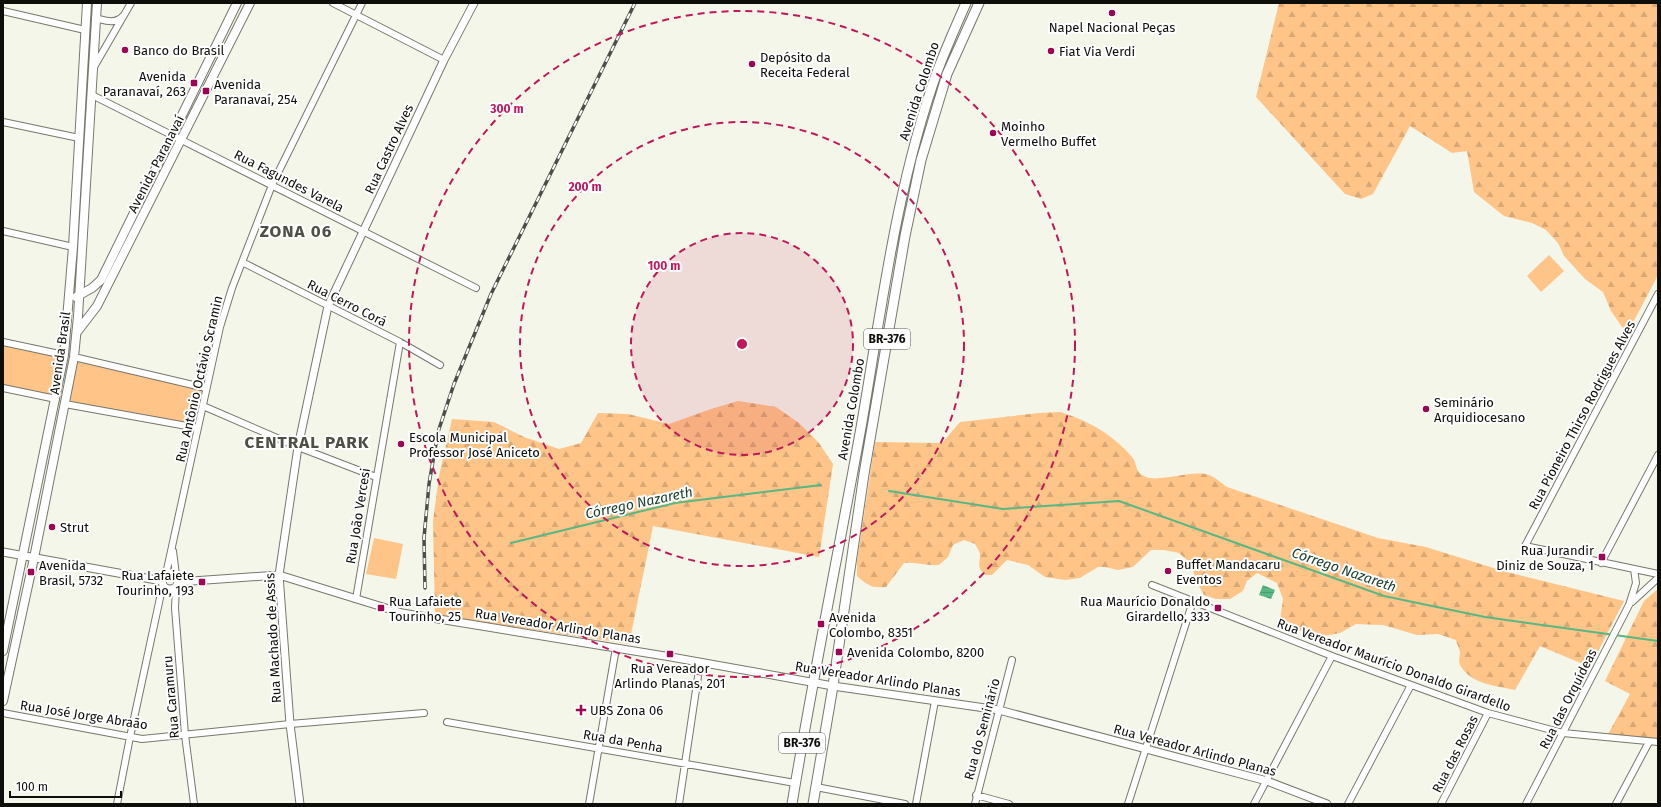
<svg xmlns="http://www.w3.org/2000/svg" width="1661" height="807" viewBox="0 0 1661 807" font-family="'Fira Sans',sans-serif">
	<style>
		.forest { fill: url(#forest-firs) }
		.park { fill: #fec488 }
		.water { fill: url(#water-rules) }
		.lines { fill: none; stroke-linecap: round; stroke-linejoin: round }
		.stream { stroke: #58b883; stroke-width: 2 }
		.minor-casing { stroke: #77786d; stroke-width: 8 }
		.tertiary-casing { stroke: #77786d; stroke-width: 9 }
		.secondary-casing { stroke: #77786d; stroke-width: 10 }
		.primary-casing { stroke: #77786d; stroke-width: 11 }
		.minor { stroke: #fff; stroke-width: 6 }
		.tertiary { stroke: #fff; stroke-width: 7 }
		.secondary { stroke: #fff; stroke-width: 8 }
		.primary { stroke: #fff; stroke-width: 9 }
		.rail-casing { stroke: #4d4e47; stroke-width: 3.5 }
		.rail { stroke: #fff; stroke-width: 2; stroke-dasharray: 6; stroke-linecap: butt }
		.ring { fill: none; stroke: #c2185b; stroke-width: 2; stroke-dasharray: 7 5 }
		.poi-dot { fill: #9b0553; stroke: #fff; stroke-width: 1.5 }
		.labels { text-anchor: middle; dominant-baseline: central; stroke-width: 4; stroke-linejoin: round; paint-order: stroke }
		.shield { fill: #fff; stroke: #565653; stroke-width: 1 }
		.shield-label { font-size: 12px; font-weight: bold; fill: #0d0d09 }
		.poi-label { font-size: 13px; fill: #0d0d09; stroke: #fff; text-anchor: start }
		.street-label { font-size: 13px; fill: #0d0d09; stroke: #fff }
		.water-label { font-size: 14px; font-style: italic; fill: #163e29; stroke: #fff }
		.district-label { font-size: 17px; font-weight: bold; letter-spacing: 1px; fill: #4e4f45; stroke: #fff }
		.centre { fill: #c2185b; stroke: #fff; stroke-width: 2 }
		.ring-label { font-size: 12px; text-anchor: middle; font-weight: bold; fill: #c2185b; stroke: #fff; stroke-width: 4; stroke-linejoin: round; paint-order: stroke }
	</style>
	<defs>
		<pattern id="forest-firs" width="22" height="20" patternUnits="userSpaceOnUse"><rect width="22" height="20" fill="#fec488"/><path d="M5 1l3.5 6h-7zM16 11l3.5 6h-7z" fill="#d8a774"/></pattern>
		<pattern id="water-rules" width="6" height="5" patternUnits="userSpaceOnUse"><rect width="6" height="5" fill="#58b883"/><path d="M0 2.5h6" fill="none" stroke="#4b9d70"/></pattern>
	</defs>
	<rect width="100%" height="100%" fill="#f4f6e9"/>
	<path class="forest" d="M1279,3h379v272l-31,59 -16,-23 -8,-19 -18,-13 -21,-23 -6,-13 -12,-13 -14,-7 -28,-7 -30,-24 -7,-41 -15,2 -42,-27 -37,68 -12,5 -16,-5 -89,-97z
		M738,401l38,6 23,16 20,20 14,21 -14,93 -166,-31 -24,118 -194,-29 -2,-94 6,-45 13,-57 42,3 30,15 35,12 22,-6 17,-30 30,1 41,10 42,-15z
		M1060,412c29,9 52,22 72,45 5,6 3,14 10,18 14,10 48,-6 67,0 6,2 12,8 18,12l151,51 48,9 77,24 121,30 -34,66 -50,-21 -25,44c-19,-4 -45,-6 -55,-25 -2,-4 0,-9 0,-13 -1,-4 -3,-8 -4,-12l-18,-6 -21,1 -34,-10 -27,-1 -16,9 -16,3 -31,-7 -13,-9 3,-21 -6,-16 -20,-10 -10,8 -4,10 -13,8h-14l-12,-4 -9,-16 -3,-15 -13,-11 -15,-3h-13l-18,17 -15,3 -13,-3h-7l-18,11 -15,2 -20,-3 -17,-12 -21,-5 -15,15h-6c-10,-8 -6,-10 -6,-21 -1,-3 -3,-7 -5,-10l-11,-4 -11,5 -5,12 -9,8c-12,1 -23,-3 -35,-2l-18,24c-14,1 -18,-1 -29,-11v-15l18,-119 67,1 18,-21 79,-9z
		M1658,589v153l-52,-4 24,-44 -25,-13 39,-80z"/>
	<path class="park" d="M1549,255l15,16 -23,21 -14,-16z
		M3,342l61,13 -8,44 -53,-11z
		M74,357l132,31 -8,40 -133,-24z
		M374,538l29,6 -7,35 -30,-5z"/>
	<path class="water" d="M1263,585l12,5 -4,9 -12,-4z"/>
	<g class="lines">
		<path class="stream" d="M889,491l114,18 116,-8 265,95 101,21 173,24
			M511,543l164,-40 146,-18"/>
		<defs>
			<path id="minor" d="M333,3l111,57
				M3,11l82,19
				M95,18c9,2 20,7 28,-2
				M94,67l37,-64
				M92,95l384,193
				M3,122l76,16
				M3,231l70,16
				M242,262l158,80 40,23
				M1658,294l-133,252 133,28
				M3,342l61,13
				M74,357l132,31
				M3,388l53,11
				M65,404l133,24
				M203,406l95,41 78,30
				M173,551l3,24
				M1601,563l57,-108
				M166,574l54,-247 12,-39 40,-103 90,-182
				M1152,585l180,71 156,57 75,20 95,9
				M176,587l-1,21 10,127 9,69
				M356,599l44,-257
				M1632,602l26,-24
				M3,713l139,26 148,-15 134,-11
				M447,722l348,61
				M816,787l89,17
				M976,795l33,9
				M117,804l13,-67 33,-153
				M589,804l27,-156
				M679,804l21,-141
				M916,804l19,-103
				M975,804l37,-144
				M1128,804l65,-203
				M1254,804l78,-148
				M1348,804l63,-119
				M1441,804l47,-91
				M1526,804l103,-199 7,-22 -2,-14
				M1616,804l33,-62"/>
			<path id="tertiary" d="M3,552l159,29
				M162 581a8 8 0 1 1 16 0a8 8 0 1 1-16 0Z
				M178,582l101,-7 123,38 269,44 162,29 166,24 268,71 60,23
				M300,804l-10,-80 -11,-149 19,-128 30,-141 116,-246 30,-57"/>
			<path id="secondary" d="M76,297l16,-9 9,-8 136,-277
				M77,332l20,-26 153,-303
				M3,651l61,-296 9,-108 14,-244
				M3,701l31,-143 40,-201 4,-41 19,-313"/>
			<path id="primary" d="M792,804c21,-128 47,-254 70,-382 20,-117 35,-238 75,-350 9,-24 19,-46 29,-69
				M813,804l20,-118 31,-212 41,-238 16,-76 26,-86 32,-71"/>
		</defs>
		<use href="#minor" class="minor-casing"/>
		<use href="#tertiary" class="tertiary-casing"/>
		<use href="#secondary" class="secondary-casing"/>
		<use href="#primary" class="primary-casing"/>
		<use href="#minor" class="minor"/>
		<use href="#tertiary" class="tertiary"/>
		<use href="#secondary" class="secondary"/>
		<use href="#primary" class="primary"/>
		<defs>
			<path id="rail" d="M425,588l-1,-50 5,-54 9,-52 16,-48 37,-90 144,-291"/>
		</defs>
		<use href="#rail" class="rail-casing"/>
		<use href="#rail" class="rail"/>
	</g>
	<circle cx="742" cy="344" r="111" fill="#c2185b" fill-opacity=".12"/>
	<g class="ring">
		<circle cx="742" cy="344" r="111"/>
		<circle cx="742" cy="344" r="222"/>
		<circle cx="742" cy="344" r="333"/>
	</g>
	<g class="poi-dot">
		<circle cx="1112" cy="13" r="4"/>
		<circle cx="125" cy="50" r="4"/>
		<circle cx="1051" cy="51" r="4"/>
		<circle cx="752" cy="64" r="4"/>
		<rect x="190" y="79" width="8" height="8" rx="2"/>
		<rect x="202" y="87" width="8" height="8" rx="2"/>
		<circle cx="993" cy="133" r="4"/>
		<circle cx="1426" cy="409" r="4"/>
		<circle cx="401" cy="444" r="4"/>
		<circle cx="52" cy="527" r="4"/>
		<rect x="1598" y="553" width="8" height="8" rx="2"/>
		<circle cx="1168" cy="571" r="4"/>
		<rect x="27" y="568" width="8" height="8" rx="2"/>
		<rect x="198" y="578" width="8" height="8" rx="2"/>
		<rect x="377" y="604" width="8" height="8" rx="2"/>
		<rect x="1214" y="604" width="8" height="8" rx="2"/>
		<rect x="817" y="620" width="8" height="8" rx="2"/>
		<rect x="835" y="648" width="8" height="8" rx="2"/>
		<rect x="666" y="650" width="8" height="8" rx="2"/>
		<path d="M579 704h4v4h4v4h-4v4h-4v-4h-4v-4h4z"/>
	</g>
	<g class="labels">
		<g class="shield">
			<rect x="864" y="329" width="46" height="20" rx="3"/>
			<rect x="779" y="733" width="46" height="20" rx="3"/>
		</g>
		<g class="shield-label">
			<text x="887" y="339">BR-376</text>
			<text x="802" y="743">BR-376</text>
		</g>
		<g class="poi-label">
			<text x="1112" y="27" text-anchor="middle">Napel Nacional Peças</text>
			<text x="133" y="50">Banco do Brasil</text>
			<text x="1059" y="51">Fiat Via Verdi</text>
			<text x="760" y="57">Depósito da<tspan x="760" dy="15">Receita Federal</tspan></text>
			<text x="186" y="76" text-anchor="end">Avenida<tspan x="186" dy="15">Paranavaí, 263</tspan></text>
			<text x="214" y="84">Avenida<tspan x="214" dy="15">Paranavaí, 254</tspan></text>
			<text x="1001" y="126">Moinho<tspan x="1001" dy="15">Vermelho Buffet</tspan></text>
			<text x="1434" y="402">Seminário<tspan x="1434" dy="15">Arquidiocesano</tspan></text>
			<text x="409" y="437">Escola Municipal<tspan x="409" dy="15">Professor José Aniceto</tspan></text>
			<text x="60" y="527">Strut</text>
			<text x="1594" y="550" text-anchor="end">Rua Jurandir<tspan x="1594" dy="15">Diniz de Souza, 1</tspan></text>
			<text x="1176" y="564">Buffet Mandacaru<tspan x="1176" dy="15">Eventos</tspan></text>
			<text x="39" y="565">Avenida<tspan x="39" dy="15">Brasil, 5732</tspan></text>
			<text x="194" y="575" text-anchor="end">Rua Lafaiete<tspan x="194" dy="15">Tourinho, 193</tspan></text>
			<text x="389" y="601">Rua Lafaiete<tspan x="389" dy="15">Tourinho, 25</tspan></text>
			<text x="1210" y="601" text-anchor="end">Rua Maurício Donaldo<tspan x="1210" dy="15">Girardello, 333</tspan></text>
			<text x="829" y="617">Avenida<tspan x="829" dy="15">Colombo, 8351</tspan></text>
			<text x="847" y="652">Avenida Colombo, 8200</text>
			<text x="670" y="668" text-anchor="middle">Rua Vereador<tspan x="670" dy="15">Arlindo Planas, 201</tspan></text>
			<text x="590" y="710">UBS Zona 06</text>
		</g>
		<g class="street-label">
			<text transform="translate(919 91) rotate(-72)">Avenida Colombo</text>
			<text transform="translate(389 149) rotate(-65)">Rua Castro Alves</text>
			<text transform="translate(156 164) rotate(-63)">Avenida Paranavaí</text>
			<text transform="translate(289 181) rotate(27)">Rua Fagundes Varela</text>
			<text transform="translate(347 303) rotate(27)">Rua Cerro Corá</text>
			<text transform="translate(60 353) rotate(-82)">Avenida Brasil</text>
			<text transform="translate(199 379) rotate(-77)">Rua Antônio Octávio Scramin</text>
			<text transform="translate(851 409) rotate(-80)">Avenida Colombo</text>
			<text transform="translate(1582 415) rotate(-62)">Rua Pioneiro Thirso Rodrigues Alves</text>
			<text transform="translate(358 516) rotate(-81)">Rua João Vercesi</text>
			<text transform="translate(558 626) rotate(9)">Rua Vereador Arlindo Planas</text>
			<text transform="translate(273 638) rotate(-93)">Rua Machado de Assis</text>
			<text transform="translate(1394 665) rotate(20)">Rua Vereador Maurício Donaldo Girardello</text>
			<text transform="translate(878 679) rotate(9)">Rua Vereador Arlindo Planas</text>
			<text transform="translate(171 697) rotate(-95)">Rua Caramuru</text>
			<text transform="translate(1568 699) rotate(-63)">Rua das Orquídeas</text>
			<text transform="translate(84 715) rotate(9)">Rua José Jorge Abraão</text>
			<text transform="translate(982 729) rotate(-75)">Rua do Seminário</text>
			<text transform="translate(623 741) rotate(10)">Rua da Penha</text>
			<text transform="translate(1195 750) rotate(15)">Rua Vereador Arlindo Planas</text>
			<text transform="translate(1455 754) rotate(-63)">Rua das Rosas</text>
		</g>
		<g class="water-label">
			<text transform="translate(639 503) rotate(-12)">Córrego Nazareth</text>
			<text transform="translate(1344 570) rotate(19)">Córrego Nazareth</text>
		</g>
		<g class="district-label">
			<text x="296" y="231">ZONA 06</text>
			<text x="307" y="442">CENTRAL PARK</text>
		</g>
	</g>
	<circle cx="742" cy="344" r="6" class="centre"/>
	<g class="ring-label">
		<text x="507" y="113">300 m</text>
		<text x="585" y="191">200 m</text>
		<text x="664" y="270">100 m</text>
	</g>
	<rect width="1661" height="807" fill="none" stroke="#0d0d09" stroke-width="8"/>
	<path d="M10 791v6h111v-6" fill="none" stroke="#0d0d09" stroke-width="2"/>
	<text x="16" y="791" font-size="12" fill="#0d0d09" stroke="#ffffff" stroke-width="3" paint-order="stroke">100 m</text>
</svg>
